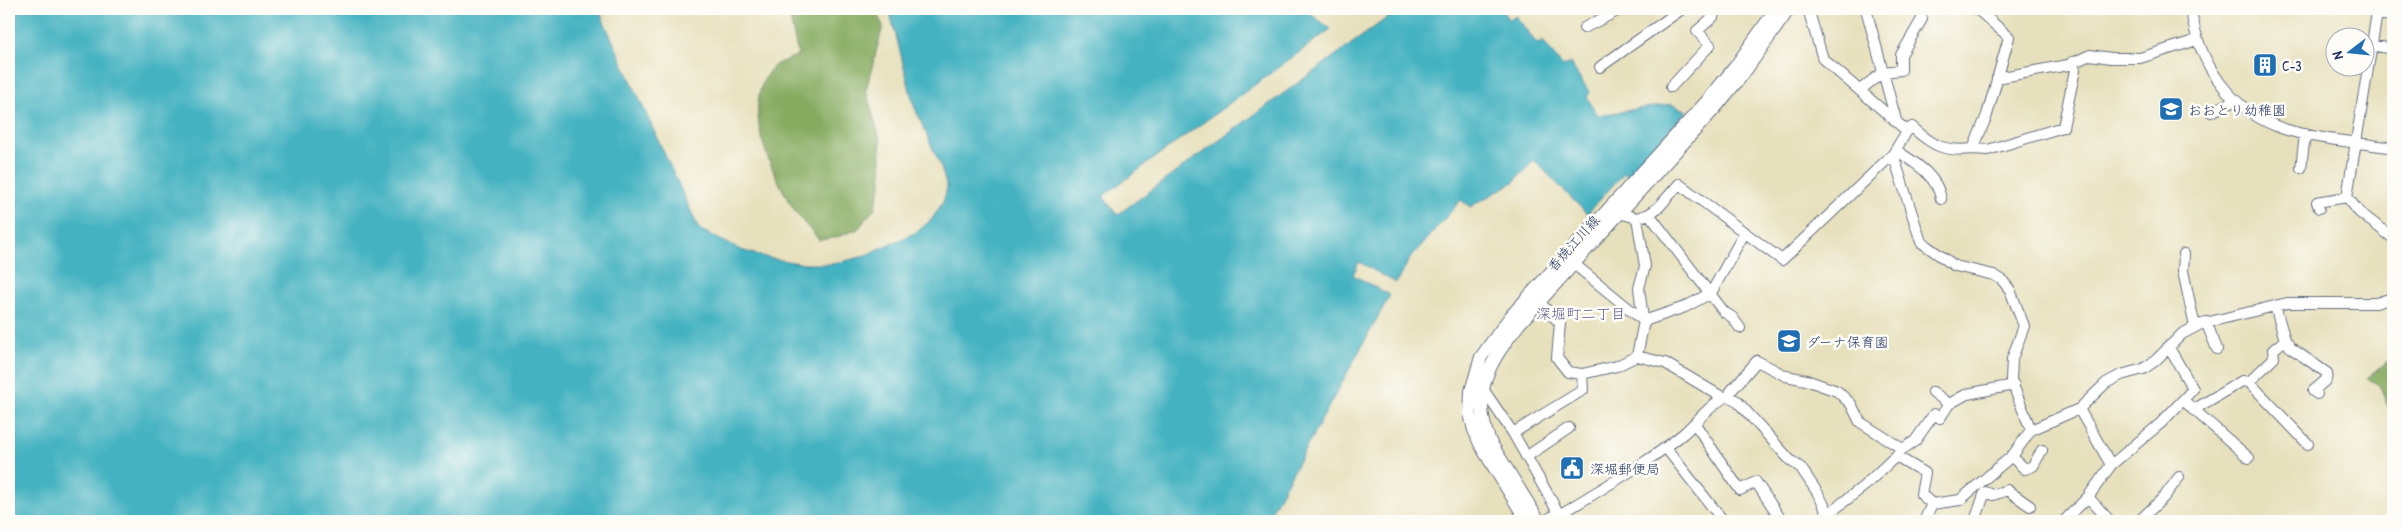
<svg xmlns="http://www.w3.org/2000/svg" width="2402" height="530" viewBox="0 0 2402 530" font-family="'Patrick Hand','Klee One',sans-serif">
	<style>
		.forest { fill: #86ab61; stroke: #506d60 }
		.water { fill: #44b2c1; stroke: #307090 }
		.lines { fill: none; stroke-linecap: round; stroke-linejoin: round }
		.minor-casing { stroke: #626d7f; stroke-width: 12 }
		.major-casing { stroke: #626d7f; stroke-width: 14 }
		.minor { stroke: #fff; stroke-width: 10 }
		.major { stroke: #fff; stroke-width: 12 }
		.labels { text-anchor: middle; dominant-baseline: central; stroke-width: 5; stroke-linejoin: round; paint-order: stroke }
		.poi-label { font-size: 14px; fill: #1b2f5e; stroke: #fdfcf7; text-anchor: start }
		.street-label { font-size: 14px; fill: #1b2f5e; stroke: #fdfcf7 }
		.neighbourhood-label { font-size: 15px; fill: #5d5b8e; stroke: #fdfcf7 }
	</style>
	<rect width="100%" height="100%" fill="#fdfcf7"/>
	<filter id="ink" filterUnits="userSpaceOnUse"><feTurbulence type="fractalNoise" baseFrequency=".02" numOctaves="2"/><feDisplacementMap in="SourceGraphic" scale="10" xChannelSelector="R" yChannelSelector="G"/><feConvolveMatrix kernelMatrix="1 2 1 2 8 2 1 2 1" color-interpolation-filters="sRGB"/></filter>
	<filter id="wash" filterUnits="userSpaceOnUse"><feTurbulence type="fractalNoise" baseFrequency=".0096" numOctaves="4" result="noise"/><feDisplacementMap in="SourceGraphic" scale="20" xChannelSelector="R" yChannelSelector="G"/><feGaussianBlur stdDeviation="1.12" result="paint"/><feColorMatrix in="noise" values="0 0 0 0 0 0 0 0 0 0 0 0 0 0 0 0 0 1.4 0 .05"/><feComposite in="paint" operator="in"/></filter>
	<g filter="url(#wash)">
		<rect width="100%" height="100%" fill="#e7e0bc"/>
		<path class="forest" d="M788,9h87l8,17 -17,64 14,50 2,41 -7,27 -17,21 -23,9 -16,2c-8,-10 -18,-19 -24,-29 -23,-37 -56,-103 -24,-142 5,-7 20,-10 27,-14z
			M2393,357v62l-14,-34 -12,-7z"/>
		<path class="water" d="M9,9h593l-1,6 98,214 42,21 28,8 36,6h27l29,-7 56,-25 15,-13 11,-17 4,-14 -6,-21 -27,-61 -25,-97h415l27,20 -228,167 14,19 282,-206h102l8,11 7,-4 21,28 6,-3 20,25 7,-3 20,30 -3,4 11,18 73,-11 16,7 -60,65 -3,-3 -37,41 -53,-54 -20,22 -44,25 -9,-7 -50,57 -15,26 -37,-21 -6,13 37,20 -124,226h-1257z"/>
	</g>
	<g filter="url(#ink)">
		<g class="lines">
			<defs>
				<path id="minor" d="M1808,9l15,50 84,72 5,-4c21,19 32,25 61,22l14,-34 22,-78 -32,-28
					M1866,9l30,111
					M2191,9c7,54 39,102 93,120 35,11 73,13 109,19
					M2393,17l-16,-4 -30,184 12,15 34,26
					M1584,28l37,-19
					M2371,45l22,4
					M1600,67l82,-58
					M1997,78l71,-13 22,-10 21,3h29l57,-18
					M1671,87l39,-42 -13,-14 16,-14 2,-8
					M1860,90l23,-18 18,-2v-15l21,-36
					M2211,112l25,-12
					M1907,131l-14,23 28,88 34,24 39,9 8,5 8,10 14,36 -12,33 -1,21 20,50
					M1973,149l15,1 75,-23 12,-57 -3,-8
					M1896,150c19,13 41,25 45,49
					M2301,168l4,-34
					M2319,208l-2,-6 30,-5
					M1619,213l18,5 12,-4 75,98 8,5 8,11
					M1649,214l10,-7 20,-23 103,76 111,-106
					M1637,218l8,48 -6,22 4,31
					M2184,254l-1,17 12,56
					M1574,264l70,57
					M1539,302l21,21 -3,35 11,14 14,2 35,-8 20,-10 28,7 57,34
					M2275,306l10,34 6,8 36,25 -1,7 -13,11 4,3
					M1644,321l41,-14 26,-14 34,-61
					M2206,322l11,27
					M2168,346l25,43 -10,11
					M1637,356l7,-35
					M2249,382l25,-24 -1,-8 12,-10
					M1483,389l30,44 50,88
					M1933,392l16,12
					M1729,396l2,-5 26,-30 29,15 20,4 31,11 14,13 9,18 38,24 3,4 -5,6 29,17 -4,21 11,10 28,-4 53,-45 18,-25 48,-21 27,-26 15,-8 22,-6 12,-8 27,-27 19,-10 86,-21h89l13,-4 4,-5
					M2079,409l32,56
					M2193,410l49,-29 7,1 59,62
					M1695,424l45,66 16,-8 26,39
					M1513,433l70,-43 -1,-16
					M1666,448l55,70
					M1901,450l14,-9 19,-27 6,4 9,-14 18,-10 47,-9
					M2011,456l14,13 8,-3 9,-16
					M1526,457l43,-29
					M1827,515l37,-29 32,-30
					M1545,521l13,-8 3,1c41,-26 84,-49 122,-80 12,-10 32,-35 46,-38l8,5 53,59 11,8 16,24 6,11 4,12 5,6
					M1924,521l8,-17
					M1975,521l10,-29 8,3 14,-5 23,16
					M2064,521l24,-24
					M2110,521l-22,-24 23,-32 50,-42 22,-23 66,58
					M2139,521l25,-24 15,-20"/>
				<path id="major" d="M1527,521l-46,-75 -7,-16 -4,-16 1,-23 10,-34 29,-40 198,-217 27,-33 41,-58
					M1539,521l-49,-79c-20,-50 -1,-79 29,-118l197,-217 27,-33 46,-65"/>
			</defs>
			<use href="#minor" class="minor-casing"/>
			<use href="#major" class="major-casing"/>
			<use href="#minor" class="minor"/>
			<use href="#major" class="major"/>
		</g>
	</g>
	<defs>
		<symbol id="building-square" viewBox="-11 -11 22 22"><rect x="-9" y="-9" width="18" height="18" rx="4" fill="#1f6fb2" stroke="#fdfcf7"/><path d="M-4-6H4V6H1V3H-1V6H-4ZM-2.5-4.3h1.7v1.8h-1.7ZM.8-4.3h1.7v1.8H.8ZM-2.5-1h1.7V.8h-1.7ZM.8-1h1.7V.8H.8Z" fill="#fff"/></symbol>
		<symbol id="school-square" viewBox="-11 -11 22 22"><rect x="-9" y="-9" width="18" height="18" rx="4" fill="#1f6fb2" stroke="#fdfcf7"/><path d="M0-5L7-2L0 1L-7-2ZM-4 1L0 2.5L4 1V4Q0 6-4 4Z" fill="#fff"/></symbol>
		<symbol id="civic-square" viewBox="-11 -11 22 22"><rect x="-9" y="-9" width="18" height="18" rx="4" fill="#1f6fb2" stroke="#fdfcf7"/><path d="M-.6-6.5H3V-4.5H.6V-3L4-1V1h2V6H-6V1h2V-1L-.6-3ZM-1.2 2.5V6h2.4V2.5Z" fill="#fff"/></symbol>
	</defs>
	<g fill-rule="evenodd">
		<use href="#building-square" x="2251" y="51" width="28" height="28"/>
		<use href="#school-square" x="2157" y="95" width="28" height="28"/>
		<use href="#school-square" x="1775" y="327" width="28" height="28"/>
		<use href="#civic-square" x="1558" y="454" width="28" height="28"/>
	</g>
	<g class="labels">
		<g class="poi-label">
			<text x="2282" y="65">C-3</text>
			<text x="2188" y="109">おおとり幼稚園</text>
			<text x="1806" y="341">ダーナ保育園</text>
			<text x="1590" y="468">深堀郵便局</text>
		</g>
		<g class="street-label">
			<text transform="translate(1573 243) rotate(-48)">香焼江川線</text>
		</g>
		<g class="neighbourhood-label">
			<text x="1581" y="313">深堀町二丁目</text>
		</g>
	</g>
	<rect width="2402" height="530" fill="none" stroke="#fdfcf7" stroke-width="30"/>
	<g transform="translate(2350 52) rotate(254)"><circle r="24" fill="#fdfcf7" stroke="#a3aaba"/>
	<path d="M0-4L9 19L0 12L-9 19Z" fill="#1f6fb2"/>
	<text y="-8" font-size="14" font-weight="bold" text-anchor="middle" fill="#1b2f5e">N</text>
	</g>
</svg>
